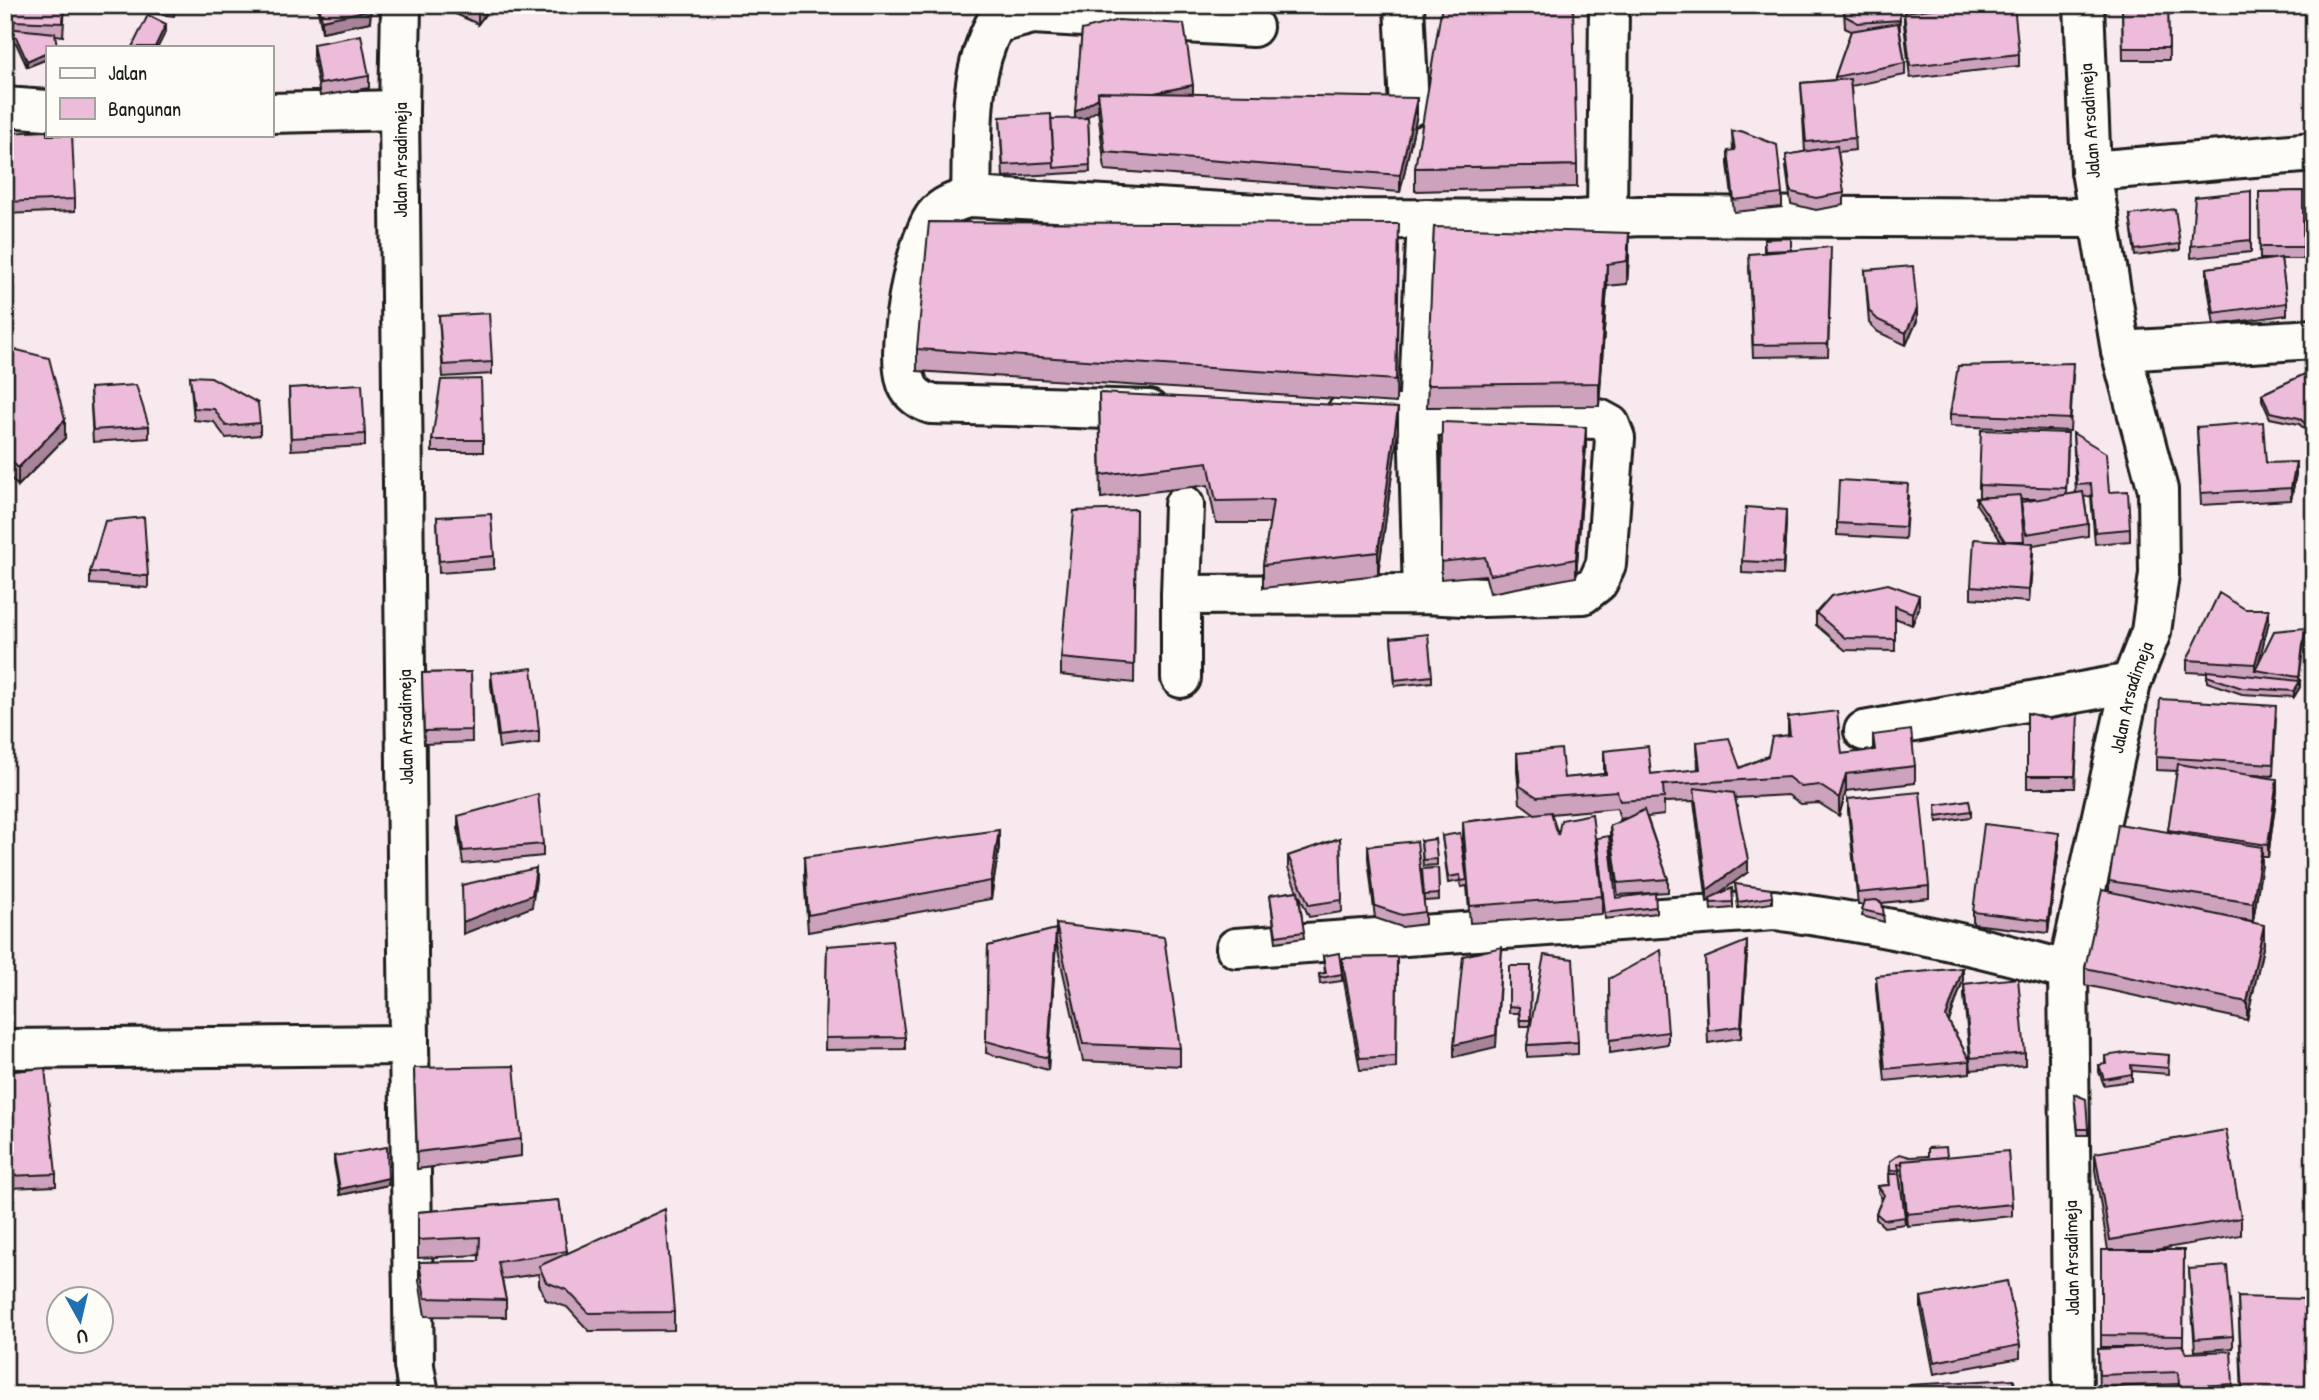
<svg xmlns="http://www.w3.org/2000/svg" width="2319" height="1400" viewBox="0 0 2319 1400" font-family="'Patrick Hand',sans-serif">
	<style>
		.lines { fill: none; stroke-linecap: round; stroke-linejoin: round }
		.street-casing { stroke: #1c1c1c; stroke-width: 44 }
		.street { stroke: #fdfcf7; stroke-width: 38 }
		.wall { fill: #cda2bc; stroke: #1c1c1c; stroke-width: 2; fill-rule: evenodd }
		.shaded-wall { fill: #a78499; stroke: #1c1c1c; stroke-width: 2 }
		.building { fill: #eebcdb; stroke: #1c1c1c; stroke-width: 2 }
		.labels { text-anchor: middle; dominant-baseline: central; stroke-width: 6; stroke-linejoin: round; paint-order: stroke }
		.street-label { font-size: 19px; fill: #1c1c1c; stroke: #fdfcf7 }
	</style>
	<rect width="100%" height="100%" fill="#f8e9ef"/>
	<filter id="ink" filterUnits="userSpaceOnUse"><feTurbulence type="fractalNoise" baseFrequency=".0143" numOctaves="2"/><feDisplacementMap in="SourceGraphic" scale="14" xChannelSelector="R" yChannelSelector="G"/><feConvolveMatrix kernelMatrix="1 2 1 2 8 2 1 2 1" color-interpolation-filters="sRGB"/></filter>
	<g filter="url(#ink)">
		<g class="lines">
			<defs>
				<g id="street">
					<path d="M1404,5l5,102"/>
					<path d="M5,107l42,3"/>
					<path d="M271,113l128,-3"/>
					<path d="M2091,171l223,-19"/>
					<path d="M971,197c2,-58 -4,-121 24,-173l38,-10 220,13"/>
					<path d="M1607,219l2,-214"/>
					<path d="M2121,351l193,-12"/>
					<path d="M1149,410l-218,-6c-10,-3 -20,-10 -24,-20 -12,-34 7,-138 27,-167 9,-12 23,-16 37,-20l374,22 233,1 62,-4 459,2"/>
					<path d="M1423,594l-5,-178 9,-197"/>
					<path d="M1181,595l3,-90"/>
					<path d="M1181,678v-83l242,-1 60,3 100,-3 15,-12 8,-18 9,-126 -5,-13 -11,-6 -253,-5"/>
					<path d="M1864,731l267,-48"/>
					<path d="M1236,948l538,-38c100,13 197,33 294,61"/>
					<path d="M409,1045l5,321 5,29"/>
					<path d="M5,1049l404,-4 -10,-935 2,-105"/>
					<path id="s1" d="M2073,1395l-5,-424 63,-288 20,-51 8,-58 -1,-84 -37,-139 -30,-180 -7,-166"/>
				</g>
			</defs>
			<use href="#street" class="street-casing"/>
			<use href="#street" class="street"/>
		</g>
		<path class="wall" d="M13,5h52l-2,31 -7,-1 -9,12v12l-20,8 -11,-24 -10,-1v-14l7,1z
			M149,5h26l-1,11 -25,-3z
			M317,5h54l-1,17 -48,10z
			M449,5h43l-14,19 -29,-13z
			M1855,5h44l1,27 5,31v12l-54,11 4,64 -17,2 6,41v12l-28,5 -25,-6 -5,-37v-12l19,-3 -4,-69 34,-3v-3l16,-46 -6,-3 -1,-18 11,-2z
			M2122,5h46l1,55h-46z
			M1904,12l115,42v12l-109,12 -6,-54z
			M1082,30l111,64 224,21 -17,77 -295,-22 -7,-60 -14,8h4l2,54 -87,5 -3,-60 51,2h24z
			M313,44l56,32v12l-49,8 -7,-40z
			M1732,132l50,62v13l-48,5 -6,-48v-13h5z
			M5,133l70,66v12l-70,3z
			M1577,165v22l-162,4v-23z
			M2251,191v61l-60,6v-12z
			M2303,191v68h-22l6,44v12l-73,10 -7,-44v-13l64,-9h-11l-1,-67z
			M2130,215l50,29v6l-45,6z
			M2314,223v36h-3l-4,-35z
			M1434,227l195,29 -2,28 -20,2 -8,120 -172,1z
			M1764,239l27,11 40,9 -3,97 -75,1 -4,-91 15,-13z
			M1399,247l-3,156 -479,-32v-22z
			M2314,261v63l-7,-49v-12z
			M1865,270l52,51 -11,24 -28,-13 -9,-9z
			M439,316l53,46v12l-49,3z
			M5,347l60,91 -47,48 -13,-14z
			M2305,374l9,56v7l-15,-13 -29,-6 -8,-18v-6z
			M2073,375l-3,56 -120,-5v-12z
			M190,376l70,47v12l-34,3 -12,-16 -20,-2z
			M90,388l59,38v12l-56,4z
			M289,388l76,46v12l-74,4z
			M1099,393l299,38 -20,144 -115,13v-23l7,-42h-54l-8,-38 -107,13z
			M1442,422l144,23 -10,132 -86,16 -5,-18 -44,4z
			M2197,427l69,36 30,11 -5,26 -90,5z
			M2073,433l57,96v12l-35,3 -4,-48 -7,1 4,27v12l-55,9 -4,57 -58,-4v-12l30,-45 -25,-37v-6l10,-1h-7v-12l89,-40 -2,50 10,-2zM2021,499h15l-15,3z
			M432,440h51v12h-51z
			M1908,496l-3,43 -68,-4v-12z
			M1136,509l-2,174 -73,-8v-17z
			M437,517l57,39v13l-55,4z
			M1786,522l-3,53 -41,-2v-12z
			M90,572l58,4v12l-58,-4z
			M1831,596l88,12 -7,17 -17,-7v33l-50,-1 -29,-25v-12z
			M2245,609l24,12 -11,42 47,-29 -6,47 1,6 -6,10 -52,-3 -35,-12v-9l-20,-1v-12z
			M1391,638l41,38v6l-37,4z
			M471,672l1,70 -48,2 -2,-71z
			M491,673l48,58v12l-40,5 -8,-63z
			M2027,713l51,13 -3,62h-48z
			M1788,717l54,37 31,-4v-15l42,31v17l-69,8 -7,25 -20,-13 -18,1 -13,-9 -53,3 13,74 -32,23 17,7v6l-22,2 -1,-10 -3,2 -13,-101 -30,1v13l-17,2 21,62v13l-50,3 -8,-57v-12l16,-8 -6,1 -3,-11 -66,6 7,21 44,61v18l-132,9 -3,-37 -6,1 -1,-6 -12,2 -6,-47 23,31 -2,-27v-18l72,-8 -15,-11 -3,-32v-18l47,25 40,-4v-23l47,23 47,-4 -1,-28 43,26 28,-12 20,-21z
			M2276,718l-3,58 -19,-1 23,16 -9,66h-6v7l-9,57 -33,-5 44,27 -17,77 -162,-35v-17l24,-76v-11l59,-49 9,-61 -21,-1v-13z
			M1848,799l81,87v12l-47,5 2,19 -22,-6 2,-11h-6l-10,-94z
			M1936,805l35,6v6l-34,5z
			M458,816l85,28v12l-80,8 -5,-36z
			M1340,838l2,74 -33,5 -10,-23 5,44 -28,4 -6,-47 27,-4 -9,-23v-12z
			M1597,838l19,60 40,9v6l-51,6z
			M1421,841l16,18v6l-14,1z
			M1368,846l57,66v12l-23,3 -27,-9 -7,-60z
			M2059,846l-11,87 -75,-9v-12z
			M999,847l-8,52 -183,33 -4,-57v-18z
			M1438,868l1,32 -15,1 -2,-32z
			M1735,884l37,13v6l-34,5z
			M1056,924l124,124v18l-97,-5 -27,-120 -8,129 -62,-17 2,-107 68,-17z
			M827,946l78,91v12l-80,1z
			M1747,953l-6,85 -33,5 -3,-73z
			M1323,956l19,18v7l-22,3 -1,-10 6,-1z
			M1397,957l-1,111 -36,2 -18,-100v-12z
			M1509,966h22l-1,60h-10l-1,-13h-10z
			M1876,976l87,4 -14,42 21,39v12l-85,8 -9,-93z
			M1609,979l59,53v12l-58,9z
			M1964,984l61,69v12l-54,5 -7,-74z
			M1578,1042v12l-51,3v-12z
			M2169,1055l-1,19 -36,-3v10l-28,4 -5,-13v-7h6v-9z
			M414,1068l107,71v17l-104,13z
			M5,1072l51,102v12l-47,2 -4,-28z
			M2074,1094l14,35v6h-10z
			M2095,1153l146,65v17l-86,15h29l-1,96 3,7 47,31v11h-54l-1,-11 -68,3 41,8h-52l-1,-46 34,-2h-31v-97h7l-13,-80z
			M334,1156l54,29 -48,10 -6,-32z
			M1910,1157h37l65,47v12l-105,10 -5,-57 -3,1 6,54 -21,3 -8,-8v-6l6,-14 -4,-7v-6l11,-1 1,-24z
			M559,1200l8,54 107,58v18l-85,1 -22,-24 -21,-7 -7,-16v-10l-37,5 4,21v17l-81,-1 -6,-36v-18l60,-1v-6l-61,3v-46z
			M2189,1269l44,67v12l-38,3z
			M1921,1297l99,48v13l-86,16 -13,-65z
			M2238,1297l75,98h-71z"/>
		<path class="shaded-wall" d="M371,5l-1,17 -48,10v-12z
			M483,5h9l-14,19v-12z
			M166,24v7l-8,16h-3z
			M47,52v7l-20,8v-6z
			M1193,85v12l-63,1z
			M1098,98v12l-23,14v-12z
			M1417,98v17l-17,77v-17z
			M1629,233v23l-2,28v-23z
			M1607,264v22l-8,120v-23z
			M1917,309v12l-11,24v-12z
			M1398,408v23l-20,144v-23z
			M65,420v18l-47,48v-18z
			M1586,427v18l-10,132v-18z
			M2296,462v12l-5,26v-12z
			M1786,510v12l-3,53v-12z
			M2033,543v12l-4,47v-12z
			M1919,595v13l-7,17v-12z
			M2269,609v12l-12,49h-2v-6z
			M2300,681v6l-6,10v-6z
			M1846,774v17l-7,25v-18z
			M2277,779v12l-9,66v-12z
			M999,830v17l-8,52v-18z
			M2059,833v13l-11,87v-12z
			M2262,847v17l-9,57v-18z
			M1748,860v12l-41,30v-12z
			M536,868v12l-4,27 -69,27v-12z
			M2264,925v18l-17,77v-18z
			M1056,929v12l-8,129v-12z
			M1747,941v12l-6,85v-12z
			M1502,947l-6,100 -42,10v-12z
			M1963,968v12l-17,49v-12z
			M388,1178v7l-48,10v-6z"/>
		<path class="building" d="M13,5h51l-1,18 -50,-2z
			M149,5h26l-1,5 -25,-3z
			M319,5h51v5l-48,10z
			M464,5h19l-5,7z
			M1442,5h131l4,160 -162,3z
			M1857,5h42l1,15 -42,3 -13,-7 -1,-6 13,-2z
			M1967,5h47l5,49 -109,12 -6,-54z
			M2122,5h46l1,43h-46z
			M148,15l18,9 -11,23h-23z
			M1118,20l66,4 9,61 -39,8 -56,-1v6l-23,14 7,-82z
			M1898,23l7,40 -70,14 16,-46z
			M6,28l49,5 2,14h-10v5l-20,9 -11,-24 -10,-1z
			M361,35l8,41 -49,8 -7,-40z
			M1850,79l5,59 -49,4 -5,-59z
			M1098,92l319,6 -17,77 -295,-23z
			M1051,114l3,48 -51,3 -3,-48z
			M1088,118l2,47 -36,3 -3,-49z
			M47,131v4h25l3,64 -70,3v-69z
			M1741,131l36,14 5,49 -48,6 -6,-49 7,-1 -3,-18z
			M1837,146l7,47 -28,5 -25,-6 -5,-37z
			M2251,191v49l-60,6 4,-49z
			M2303,191v56h-43l-1,-55z
			M2175,209l5,35 -45,6 -5,-35z
			M929,222l470,2 -3,156 -479,-31z
			M2314,223v30h-3l-4,-29z
			M1434,227l195,6 -2,28 -20,3 -8,119 -172,2z
			M1791,238v12l-26,1 -1,-12z
			M1831,247l-3,97 -75,1 -4,-91z
			M2281,258l6,45 -73,10 -7,-45z
			M2314,261v51l-7,-49z
			M1913,266l4,43 -11,24 -28,-13 -9,-9 -4,-41z
			M489,313l3,49 -49,3 -4,-49z
			M5,347l44,11 16,62 -47,48 -13,-14z
			M2073,363l-3,56 -120,-5 8,-48z
			M2305,374l9,56v1l-15,-13 -29,-6 -8,-18z
			M190,376l21,1 47,26 2,20 -34,3 -12,-17 -20,-1z
			M481,379l2,61h-51l9,-60z
			M362,384l3,50 -74,4 -2,-50z
			M136,385l13,41 -56,4 -3,-42z
			M1099,393l299,15 -20,144 -115,13 10,-65 -57,1 -8,-39 -107,13z
			M1442,422l144,5 -10,132 -86,16 -5,-18 -44,5z
			M2263,422l3,41 30,-1 -5,26 -90,5 -4,-66z
			M1981,430l87,3 -2,55 -87,-3z
			M2073,433l33,20 3,39 19,-1 2,38 -35,3 -4,-48 -14,1z
			M1839,480l69,4 -3,43 -68,-4z
			M2083,492l5,32 -62,10 -5,-32z
			M2020,495l4,46h-19l-29,-43z
			M1746,507l40,3 -3,53 -41,-2z
			M1136,509l-2,156 -73,-7 13,-147z
			M491,514l3,42 -55,5 -2,-44z
			M144,517l4,59 -58,-4 15,-51z
			M1974,539l59,4 -4,47 -58,-4z
			M1888,584l31,11 -7,18 -17,-7v33l-50,-1 -29,-25 15,-17z
			M2219,593l26,16h24l-14,55 -68,-4z
			M2305,628l-6,49 -44,-7 19,-39z
			M1428,634l4,42 -37,4 -4,-42z
			M532,668l7,63 -40,5 -8,-63z
			M2207,671l93,10 -6,10 -52,-3 -35,-12z
			M471,672l1,58 -48,1 -2,-58z
			M2160,699l116,7 -3,58 -117,-7z
			M1837,711l5,43 33,-4 -2,-15 38,-5 4,36 -69,8 -7,24 -20,-13 -18,2 -13,-10 -125,8 1,13 -44,3 -3,-10 -80,6 -17,-11 -3,-33 44,-4 3,29 42,-4 -2,-23 44,-5 3,28 49,-5 -3,-27 32,-4 11,30 28,-12 4,-19 18,-2 -2,-18z
			M2027,713l24,6 27,-5 -3,62h-48z
			M2178,764l99,15 -9,66 -100,-15z
			M1694,788l40,5 14,67 -41,30z
			M1920,792l9,94 -71,7 -10,-94z
			M538,794l5,50 -80,7 -5,-35z
			M1969,800l2,11 -34,5 -1,-11z
			M1644,810l24,69 -50,4 -8,-57z
			M1551,812l7,23 3,-15 31,-6 10,82 -132,10 -7,-84z
			M1984,824l75,9 -11,88 -75,-9z
			M2118,824l144,23 -9,56 -144,-22z
			M999,830l-8,51 -183,34 -4,-58z
			M1460,833l7,47 -6,1 -1,-6 -12,2 -6,-41z
			M1609,836l7,62 39,-5 1,14 -51,6 -8,-75z
			M1340,838l2,62 -33,5 -21,-49z
			M1435,839l2,20 -14,1 -2,-19z
			M1417,841l8,71 -23,3 -27,-9 -7,-60z
			M536,868l-4,27 -69,27 -1,-37z
			M1438,868l1,26 -15,1 -2,-26z
			M1735,884l36,5 1,8 -34,5z
			M1732,888l1,14 -22,1 -1,-5z
			M2102,890l162,35 -17,77 -162,-34z
			M1298,891l6,41 -28,4 -6,-41z
			M1876,900l6,3 2,12 -22,-5 3,-9z
			M1056,924l108,13 16,111 -97,-4z
			M1056,929l-8,129 -62,-17 2,-95z
			M892,941l13,96 -80,1 2,-92z
			M1747,941l-6,85 -33,5 -3,-73z
			M1502,947l-6,88 -42,10 9,-89z
			M1661,950l7,82 -58,8 -1,-61z
			M1339,953l3,21 -22,4 -1,-4 7,-1 -3,-17z
			M1544,955l29,4 5,83 -51,3z
			M1397,957l-1,99 -36,2 -18,-100z
			M1509,966h22l-1,54h-10l-1,-13 -10,-1z
			M1963,968l-17,49 24,44 -85,8 -9,-93z
			M2018,978l7,75 -54,5 -7,-74z
			M2131,1052l38,3 -1,13 -37,-3 1,9 -28,5 -5,-14 7,-1 -1,-8z
			M514,1066l7,73 -104,13 -3,-84z
			M45,1068l11,106 -47,2 -4,-28v-76z
			M2074,1094l12,5 2,30h-10z
			M2226,1130l15,88 -131,22 -15,-87z
			M387,1147l1,31 -48,11 -6,-33z
			M1946,1147l1,10 -45,4v2l-4,1 1,6 -9,1v-10l10,-7 10,3 18,-1v-8z
			M2008,1151l4,53 -105,10 -5,-53z
			M1889,1174h10l6,43 -21,3 -8,-7 8,-18 -6,-9 12,-1z
			M559,1200l8,51 -69,11 8,38 -81,-2 -6,-36 60,-1 1,-24 -62,3v-28z
			M665,1209l9,103 -85,1 -22,-23 -21,-8 -7,-16z
			M2101,1250h83l-1,86 -82,-1z
			M2227,1266l6,70 -38,3 -6,-70z
			M2007,1281l13,64 -86,17 -13,-65z
			M2238,1297l66,2 9,96h-70z
			M2182,1345l4,8 45,-2 2,33 -31,2 1,9h-23l-2,-23 -79,3 -1,-26z
			M2014,1379l1,16h-107v-10z
			M2099,1385l52,10h-51z"/>
	</g>
	<g class="labels">
		<g class="street-label">
			<text transform="translate(2089 121) rotate(-94)">Jalan Arsadimeja</text>
			<text transform="translate(400 160) rotate(-90)">Jalan Arsadimeja</text>
			<text stroke="none"><textPath href="#s1" startOffset="705">Jalan Arsadimeja</textPath></text>
			<text transform="translate(405 727) rotate(-91)">Jalan Arsadimeja</text>
			<text transform="translate(2071 1258) rotate(-91)">Jalan Arsadimeja</text>
		</g>
	</g>
	<rect width="2319" height="1400" fill="none" stroke="#fdfcf7" stroke-width="28"/>
	<rect x="14" y="14" width="2291" height="1372" fill="none" stroke="#1c1c1c" stroke-width="2.5" filter="url(#ink)"/>
	<rect x="46" y="46" width="228" height="91" fill="#fdfcf7" stroke="#a3a29f" stroke-width="2"/>
	<rect x="60" y="68" width="35" height="10" fill="#fdfcf7" stroke="#a3a29f" stroke-width="2"/>
	<text x="108" y="80" font-size="21" fill="#1c1c1c">Jalan</text>
	<rect x="60" y="98" width="35" height="21" fill="#eebcdb" stroke="#a3a29f" stroke-width="2"/>
	<text x="108" y="116" font-size="21" fill="#1c1c1c">Bangunan</text>
	<g transform="translate(80 1320) rotate(172)"><circle r="33" fill="#fdfcf7" stroke="#a3a29f" stroke-width="2"/>
	<path d="M0-5L12 26L0 18L-12 26Z" fill="#1f6fb2"/>
	<text y="-10" font-size="19" font-weight="bold" text-anchor="middle" fill="#1c1c1c">U</text>
	</g>
</svg>
